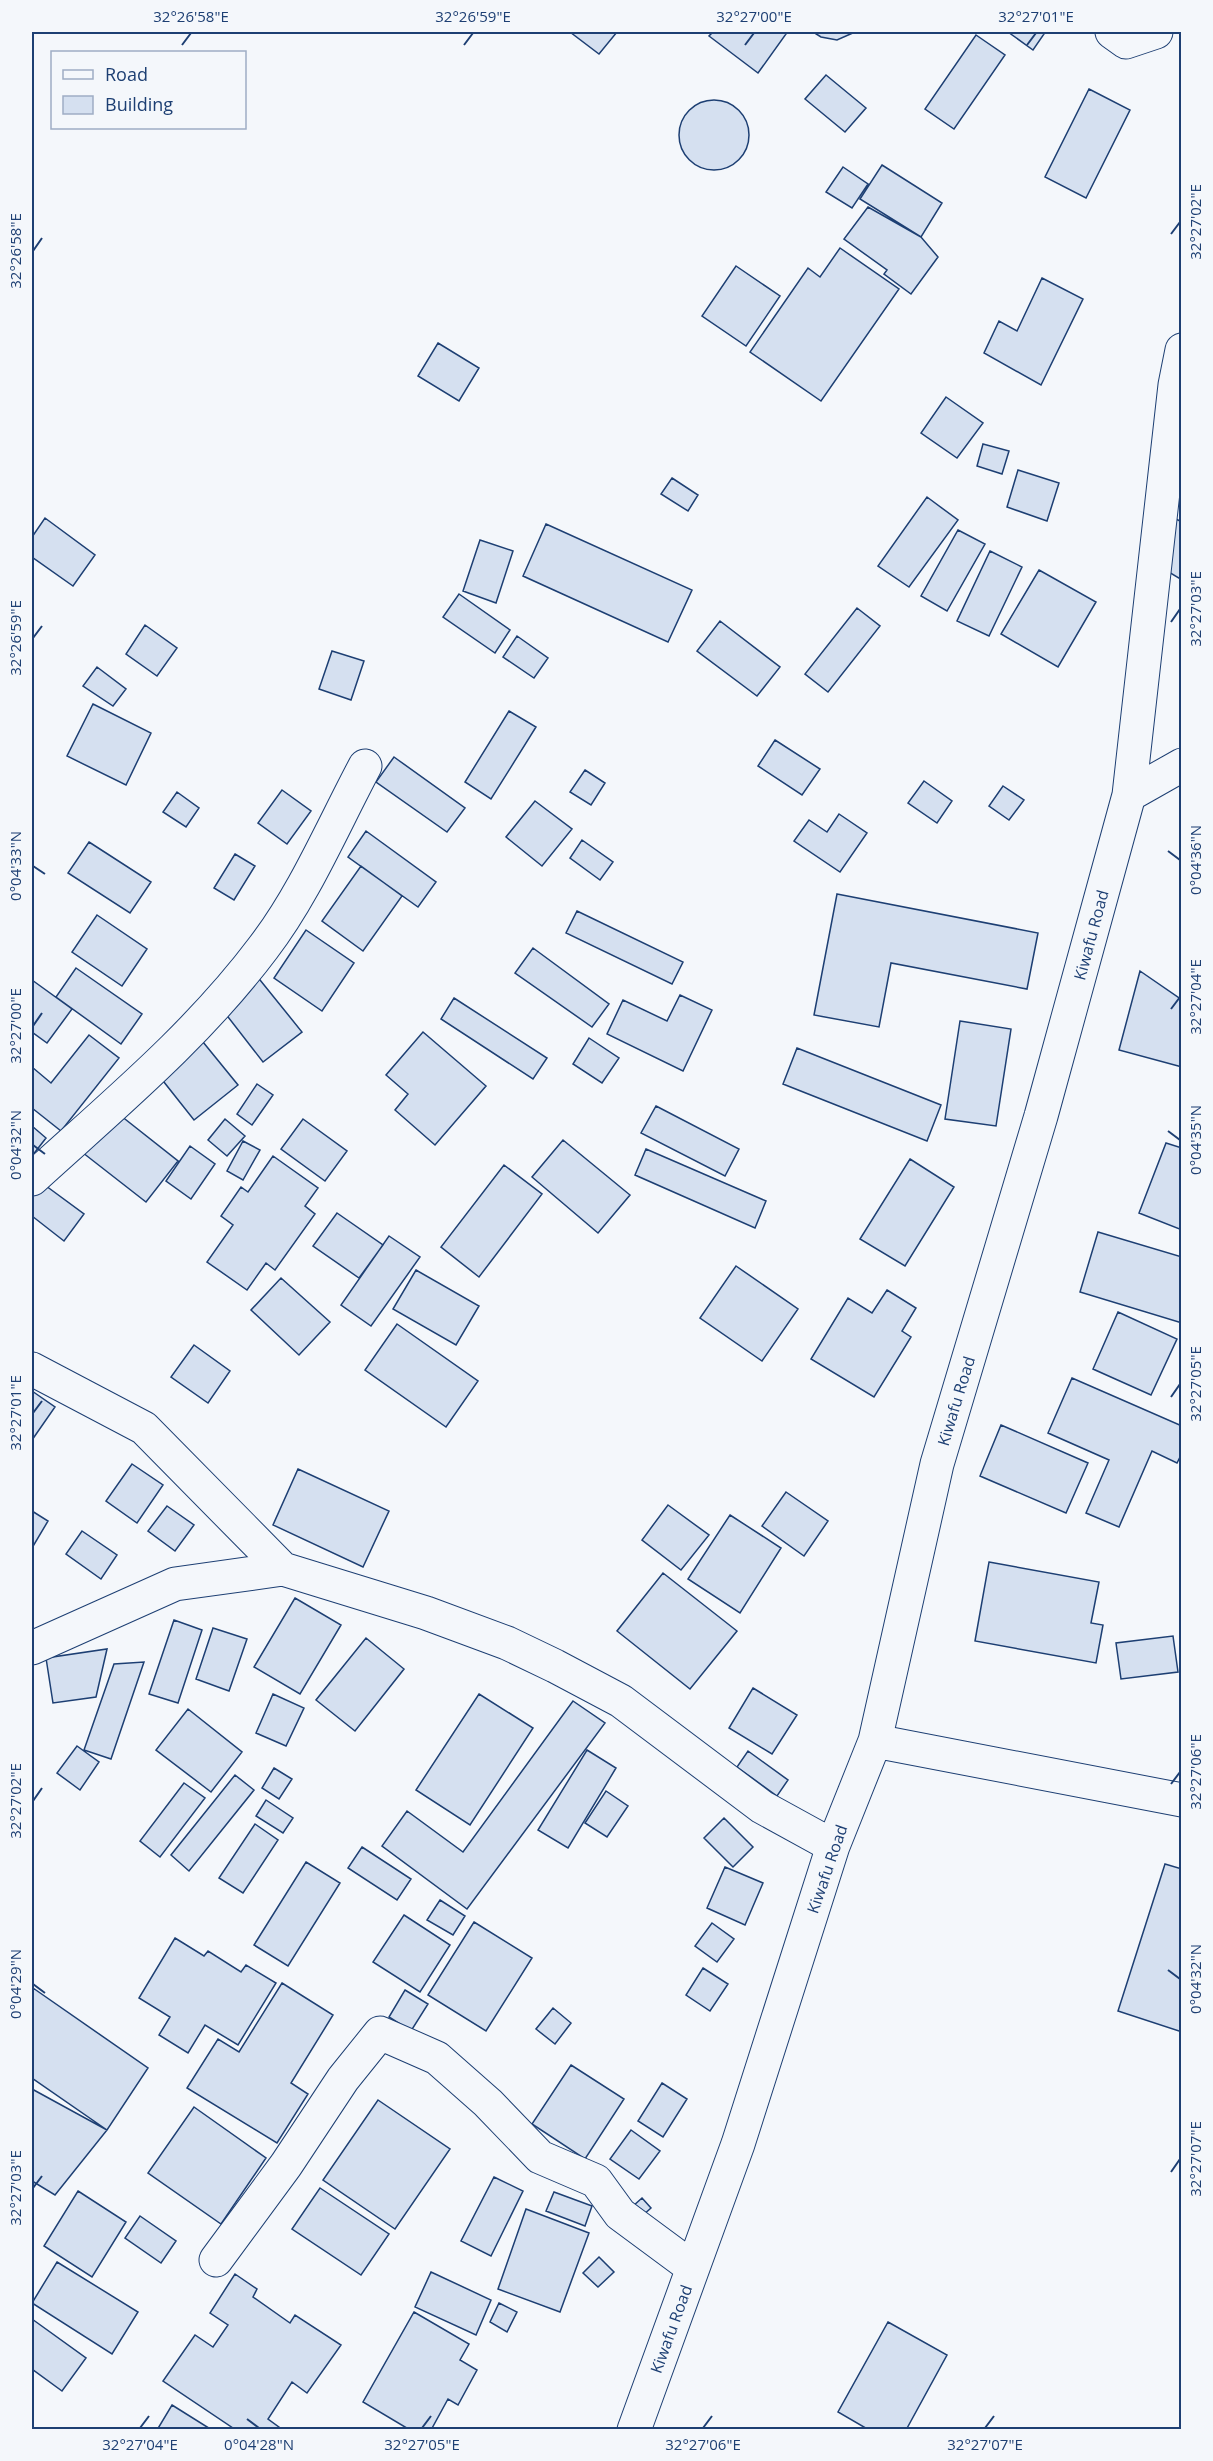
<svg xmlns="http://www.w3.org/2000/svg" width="1213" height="2461" viewBox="0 0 1213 2461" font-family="'Open Sans',sans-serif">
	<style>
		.building { fill: #d5e0f0; stroke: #1d3f73; stroke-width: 1.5 }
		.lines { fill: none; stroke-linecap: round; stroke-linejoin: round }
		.street-casing { stroke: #1d3f73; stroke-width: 35 }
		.street { stroke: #f4f7fb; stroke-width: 33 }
		.ticks { fill: none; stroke: #1d3f73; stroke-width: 2 }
		.labels { text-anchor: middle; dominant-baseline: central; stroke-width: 4.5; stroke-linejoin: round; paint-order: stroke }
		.street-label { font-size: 16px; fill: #1d3f73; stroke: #f4f7fb }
		.neatline { fill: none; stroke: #1d3f73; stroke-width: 2 }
		.ticks-label { font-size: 15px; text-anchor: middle; fill: #1d3f73 }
	</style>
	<rect width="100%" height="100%" fill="#f4f7fb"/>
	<path class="building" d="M570,32h47l-18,22z
		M713,32h70l3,2 -28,39 -49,-37z
		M813,32h42l-18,8 -16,-3z
		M1008,32h33l3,2 -11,16z
		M976,35l29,20 -51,74 -29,-20z
		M826,75l40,33 -21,24 -40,-33z
		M1089,89l41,21 -44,88 -41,-21z
		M679 135a35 35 0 1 1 70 0a35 35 0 1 1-70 0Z
		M882,165l60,38 -21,34 -61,-38z
		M843,167l25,17 -16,24 -26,-16z
		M868,207l53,30 17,20 -27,37 -27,-20 3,-4 -43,-31z
		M840,248l59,41 -78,112 -71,-49 58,-84 12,9z
		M736,266l44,30 -34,50 -44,-30z
		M1042,278l41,21 -42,86 -57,-32 15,-32 18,10z
		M438,343l41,25 -20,33 -41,-25z
		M946,397l37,26 -26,35 -36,-25z
		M983,444l26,7 -7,23 -25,-8z
		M1018,470l41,13 -12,38 -40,-14z
		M672,478l26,17 -10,16 -27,-17z
		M927,497l31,23 -49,67 -31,-21z
		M1172,517l10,5v58l-35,-21z
		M45,518l50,37 -22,31 -41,-29v-20z
		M546,524l146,66 -24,52 -145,-66z
		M958,530l27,14 -38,67 -26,-15z
		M480,540l33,11 -17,52 -33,-12z
		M990,551l32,16 -33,69 -32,-15z
		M1039,570l57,32 -38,65 -57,-33z
		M459,594l51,36 -15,23 -52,-36z
		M857,608l23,18 -52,66 -23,-18z
		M720,621l60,46 -23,29 -60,-45z
		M145,625l32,23 -20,28 -31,-22z
		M517,636l31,22 -14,20 -31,-21z
		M332,651l32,10 -13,39 -32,-11z
		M97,667l29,22 -13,17 -30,-20z
		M93,704l58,29 -25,52 -59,-29z
		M509,711l27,16 -45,72 -26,-17z
		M775,740l45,29 -18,26 -44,-29z
		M394,757l71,51 -18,24 -71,-50z
		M585,770l20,13 -14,22 -21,-13z
		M924,781l28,20 -15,22 -29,-20z
		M1003,786l21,14 -15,20 -20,-14z
		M282,790l29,21 -24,33 -29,-21z
		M177,792l22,16 -13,19 -23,-15z
		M535,801l37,28 -30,37 -36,-29z
		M839,814l28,19 -27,39 -46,-31 15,-21 18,12z
		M366,831l70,51 -18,25 -70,-50z
		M582,840l31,22 -13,18 -30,-22z
		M89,842l62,40 -21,31 -62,-40z
		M235,854l20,12 -21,34 -20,-12z
		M361,866l41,30 -39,55 -41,-30z
		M837,894l201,39 -11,56 -136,-26 -12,64 -65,-12z
		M577,911l106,51 -11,22 -106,-51z
		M97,915l50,34 -25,37 -50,-34z
		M306,930l48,33 -32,48 -48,-33z
		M533,948l76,56 -17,23 -77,-54z
		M76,968l66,46 -21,30 -65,-47z
		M1140,971l42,29v67l-63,-17z
		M256,975l46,57 -39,30 -45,-58z
		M32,980l40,29 -25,34 -15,-11z
		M680,995l32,15 -29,61 -76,-37 16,-34 44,21z
		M454,998l93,60 -14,21 -92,-60z
		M960,1021l51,8 -15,97 -51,-7z
		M423,1032l63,54 -51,59 -40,-35 13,-16 -22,-19z
		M89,1035l30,23 -58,73 -29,-23v-41l19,16z
		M589,1038l30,20 -17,25 -29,-19z
		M203,1042l35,43 -44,35 -34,-43z
		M797,1048l144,57 -14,36 -144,-57z
		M257,1084l16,11 -21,30 -15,-11z
		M656,1106l83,43 -14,27 -84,-43z
		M111,1108l67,53 -32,41 -68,-53z
		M225,1119l20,17 -18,20 -19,-16z
		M303,1119l44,32 -22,30 -44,-32z
		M32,1126l14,12 -14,18z
		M563,1140l67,55 -32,38 -66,-56z
		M243,1141l17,9 -17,30 -16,-9z
		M1166,1143l16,5v82l-43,-17z
		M190,1146l25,18 -24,35 -25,-18z
		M646,1149l120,52 -11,27 -120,-53z
		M273,1156l45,32 -13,18 10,8 -40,56 -9,-7 -19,27 -40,-28 26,-37 -12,-9 20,-29 7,5z
		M910,1159l44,28 -49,79 -45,-27z
		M504,1165l38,29 -63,83 -38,-30z
		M42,1183l42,31 -20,27 -32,-25v-19z
		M337,1213l46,32 -24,33 -46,-32z
		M1098,1232l84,25v66l-102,-31z
		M389,1236l31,21 -49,69 -30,-21z
		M736,1266l62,43 -36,52 -62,-43z
		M416,1270l63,36 -23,39 -63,-36z
		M281,1278l49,44 -31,33 -48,-45z
		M887,1290l29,18 -14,23 9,6 -37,60 -63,-38 37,-61 24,15z
		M1118,1312l59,27 -26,56 -58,-26z
		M397,1324l81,57 -32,46 -81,-57z
		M194,1345l36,26 -22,32 -37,-26z
		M1072,1378l110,48v27l-5,10 -25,-12 -33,76 -33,-14 23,-53 -61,-27z
		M32,1391l23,16 -23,33z
		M1001,1425l87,38 -22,50 -86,-37z
		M132,1464l31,21 -26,38 -31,-22z
		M298,1469l91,42 -26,56 -90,-42z
		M786,1492l42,29 -24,35 -42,-30z
		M668,1505l41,30 -28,35 -39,-30z
		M167,1506l27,19 -19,26 -27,-20z
		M32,1511l16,10 -16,27z
		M730,1515l51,33 -41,65 -52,-34z
		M82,1531l35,24 -16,24 -35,-25z
		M989,1562l110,20 -8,41 12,2 -7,38 -121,-22z
		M663,1573l74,58 -47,58 -73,-58z
		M295,1598l46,27 -41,69 -46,-27z
		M174,1620l28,10 -24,73 -29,-9z
		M213,1628l34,11 -18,52 -33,-12z
		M1173,1636l5,36 -57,7 -5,-36z
		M366,1638l38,31 -49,62 -39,-31z
		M107,1649l-11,48 -43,6 -7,-45z
		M144,1662l-33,97 -27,-9 30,-86z
		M753,1688l44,27 -25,39 -43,-26z
		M273,1694l31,14 -18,38 -30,-13z
		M479,1694l54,34 -63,97 -54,-35z
		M573,1701l32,22 -138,186 -85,-63 25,-35 56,41z
		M188,1709l54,43 -31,40 -55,-42z
		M77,1746l22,16 -19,28 -23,-17z
		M587,1750l29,18 -48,80 -30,-18z
		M748,1751l40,29 -11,16 -40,-29z
		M274,1768l18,11 -13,20 -17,-11z
		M235,1775l19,15 -65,81 -18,-16z
		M184,1783l21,15 -45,59 -20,-16z
		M606,1791l22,15 -21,31 -22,-14z
		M266,1800l27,18 -10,15 -27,-17z
		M724,1818l29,29 -20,20 -29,-29z
		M255,1824l23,16 -35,53 -24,-15z
		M362,1847l49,32 -14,21 -49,-32z
		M306,1862l34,21 -52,83 -34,-21z
		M1165,1864l17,5v163l-64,-21z
		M725,1867l38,16 -18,42 -38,-17z
		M440,1900l25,16 -12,19 -26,-15z
		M404,1915l46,30 -30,47 -47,-30z
		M474,1922l58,36 -46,73 -58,-36z
		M712,1923l22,16 -17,23 -22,-16z
		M175,1938l29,18 4,-5 33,21 5,-7 30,18 -38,62 -33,-20 -17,28 -29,-18 11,-18 -31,-19z
		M703,1968l25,16 -18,27 -24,-16z
		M282,1983l51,32 -42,68 17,11 -31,49 -90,-55 31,-49 21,13z
		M33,1988l115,80 -41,62 -75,-52z
		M405,1990l23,14 -17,27 -22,-14z
		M553,2008l18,15 -16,21 -19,-15z
		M571,2065l53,34 -39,60 -53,-35z
		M662,2083l25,16 -24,38 -25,-16z
		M32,2089l75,41 -52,65 -23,-14z
		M378,2100l72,49 -55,80 -72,-49z
		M194,2107l72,51 -45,66 -73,-51z
		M631,2130l29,21 -21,28 -29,-20z
		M494,2177l29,14 -32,65 -30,-15z
		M320,2188l69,46 -28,41 -69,-46z
		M78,2191l48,31 -34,55 -48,-31z
		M554,2192l38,14 -7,20 -39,-15z
		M642,2198l9,10 -9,8 -10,-9z
		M526,2209l63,24 -29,79 -62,-23z
		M140,2216l36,25 -15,22 -36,-25z
		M599,2257l15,15 -16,15 -15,-14z
		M57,2262l81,50 -26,42 -80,-51z
		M431,2272l60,28 -15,35 -61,-28z
		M235,2274l22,15 -4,8 37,26 5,-8 46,30 -34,48 -15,-11 -24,37 15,11h-47l-73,-49 32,-46 18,12 15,-22 -18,-12z
		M499,2303l18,9 -10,20 -17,-10z
		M414,2312l55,32 -9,16 17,10 -19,35 -10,-6 -17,31h-21l-47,-28z
		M32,2319l54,39 -24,33 -30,-22z
		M888,2322l59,33 -41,75h-37l-31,-18z
		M172,2405l40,25h-55z"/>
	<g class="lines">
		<defs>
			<path id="street" d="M1112,32l14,10 30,-10
				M1129,795l53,-30
				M32,1179c80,-73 165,-143 231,-231 41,-53 70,-122 102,-182
				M32,1369l112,59 139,141
				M32,1648l143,-64 108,-15 143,44 81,30 48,23 66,35 141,106 71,39
				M875,1741l307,59
				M216,2260l70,-95 57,-86 37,-46 57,25 51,45 52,54 56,24 24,33 73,54
				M634,2430l104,-286 95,-298 42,-105 62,-277 104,-348 88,-321 46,-410 7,-35"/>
		</defs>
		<use href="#street" class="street-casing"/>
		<use href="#street" class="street"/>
	</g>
	<path class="ticks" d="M182,45l9,-12M464,45l9,-12M745,45l9,-12M1027,45l9,-12M1171,234l9,-12M33,251l9,-13M1171,622l9,-13M33,638l9,-12M1168,851l12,9M33,866l12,8M1171,1009l9,-12M33,1026l9,-13M1168,1131l12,9M33,1145l12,9M1171,1397l9,-13M33,1413l9,-12M1171,1784l9,-12M33,1801l9,-13M1168,1970l12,9M33,1984l12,9M1171,2172l9,-13M33,2188l9,-12M247,2419l12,9M140,2428l9,-12M422,2428l9,-12M703,2428l9,-12M985,2428l9,-12"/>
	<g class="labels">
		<g class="street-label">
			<text transform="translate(1091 935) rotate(-75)">Kiwafu Road</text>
			<text transform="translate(956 1401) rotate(-73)">Kiwafu Road</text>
			<text transform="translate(827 1869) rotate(-71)">Kiwafu Road</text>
			<text transform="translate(671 2329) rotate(-70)">Kiwafu Road</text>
		</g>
	</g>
	<rect width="1213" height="2461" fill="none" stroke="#f4f7fb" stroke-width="66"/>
	<rect x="51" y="51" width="195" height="78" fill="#f4f7fb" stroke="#9eadc5" stroke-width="1.5"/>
	<rect x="63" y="70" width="30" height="9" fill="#f4f7fb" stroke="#9eadc5" stroke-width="1.5"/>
	<text x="105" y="81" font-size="18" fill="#1d3f73">Road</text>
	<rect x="63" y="96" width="30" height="18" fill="#d5e0f0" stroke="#9eadc5" stroke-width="1.5"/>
	<text x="105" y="111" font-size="18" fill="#1d3f73">Building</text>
	<rect x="33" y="33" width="1147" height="2395" class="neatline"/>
	<g class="ticks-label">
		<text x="191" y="22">32°26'58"E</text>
		<text x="473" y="22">32°26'59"E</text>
		<text x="754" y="22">32°27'00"E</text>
		<text x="1036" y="22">32°27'01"E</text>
		<text transform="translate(1196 222) rotate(-90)" y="5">32°27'02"E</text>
		<text transform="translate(16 251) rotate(-90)" y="5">32°26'58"E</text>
		<text transform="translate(1196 609) rotate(-90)" y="5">32°27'03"E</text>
		<text transform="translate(16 638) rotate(-90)" y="5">32°26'59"E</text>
		<text transform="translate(1196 860) rotate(-90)" y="5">0°04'36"N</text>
		<text transform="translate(16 866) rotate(-90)" y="5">0°04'33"N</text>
		<text transform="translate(1196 997) rotate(-90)" y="5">32°27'04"E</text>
		<text transform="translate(16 1026) rotate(-90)" y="5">32°27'00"E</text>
		<text transform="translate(1196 1140) rotate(-90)" y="5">0°04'35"N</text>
		<text transform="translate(16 1145) rotate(-90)" y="5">0°04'32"N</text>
		<text transform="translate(1196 1384) rotate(-90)" y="5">32°27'05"E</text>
		<text transform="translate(16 1413) rotate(-90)" y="5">32°27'01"E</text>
		<text transform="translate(1196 1772) rotate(-90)" y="5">32°27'06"E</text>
		<text transform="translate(16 1801) rotate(-90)" y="5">32°27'02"E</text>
		<text transform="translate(1196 1979) rotate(-90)" y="5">0°04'32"N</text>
		<text transform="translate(16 1984) rotate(-90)" y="5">0°04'29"N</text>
		<text transform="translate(1196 2159) rotate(-90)" y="5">32°27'07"E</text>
		<text transform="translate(16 2188) rotate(-90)" y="5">32°27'03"E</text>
		<text x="140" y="2450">32°27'04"E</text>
		<text x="259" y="2450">0°04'28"N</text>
		<text x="422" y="2450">32°27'05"E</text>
		<text x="703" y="2450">32°27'06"E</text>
		<text x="985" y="2450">32°27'07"E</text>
	</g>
</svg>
